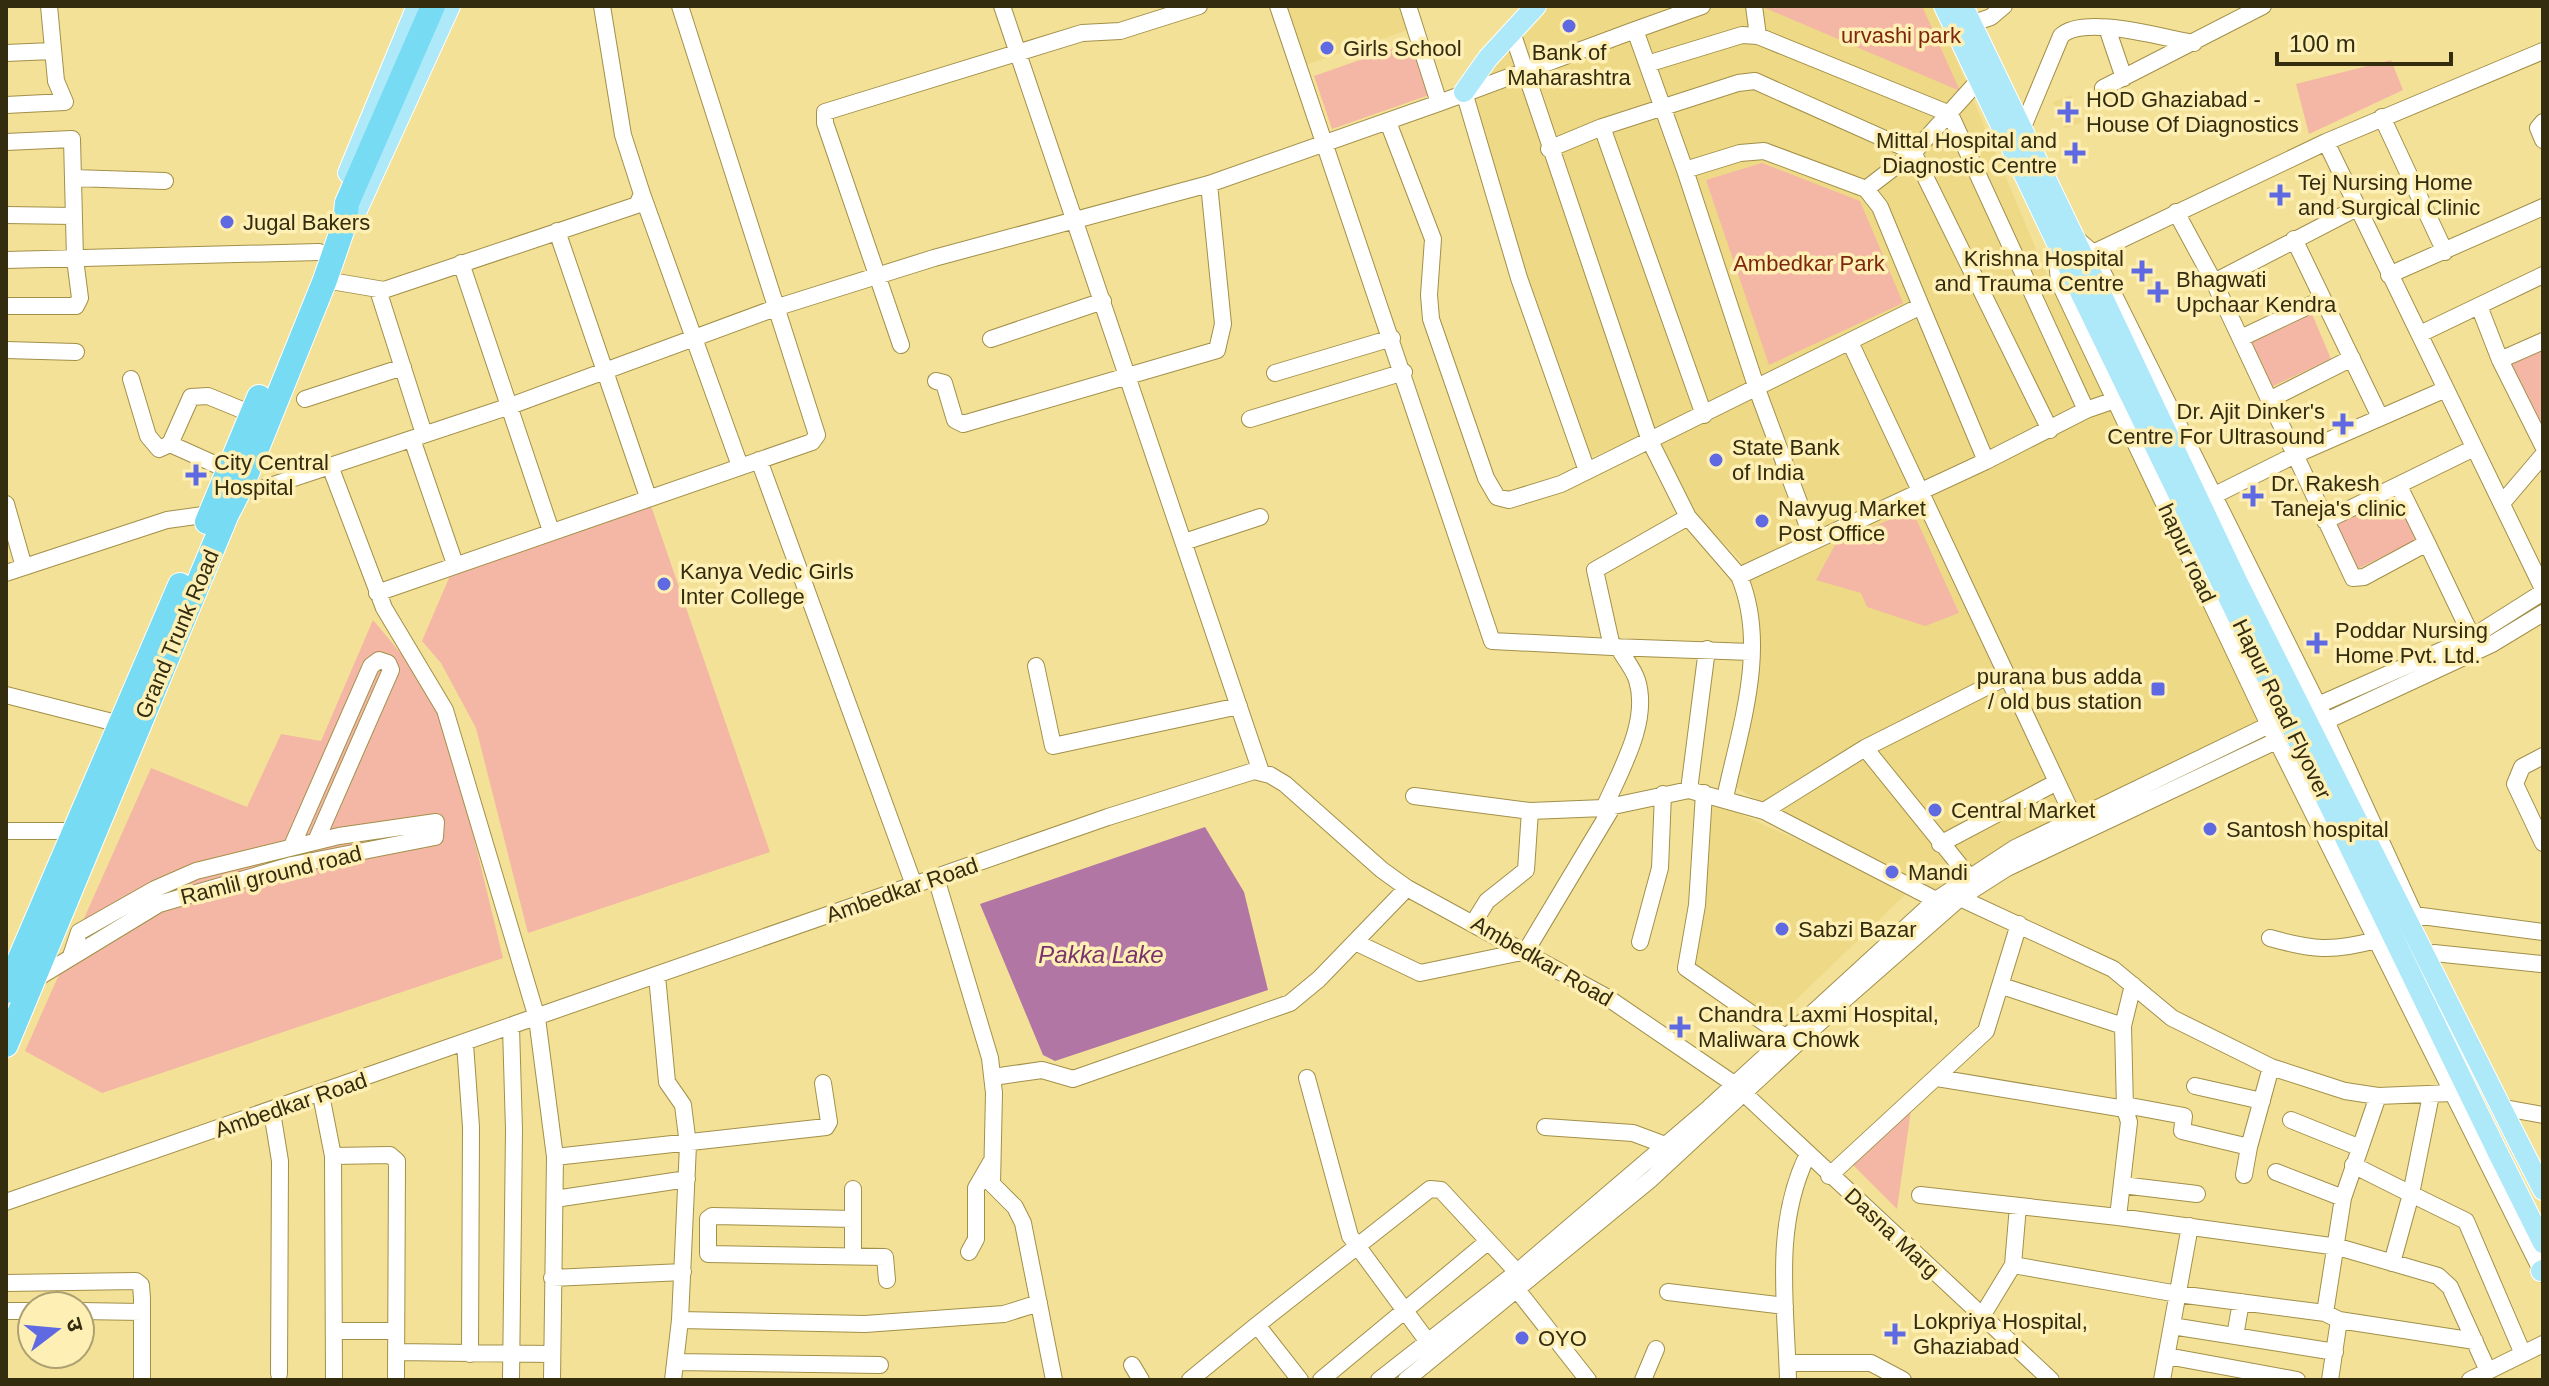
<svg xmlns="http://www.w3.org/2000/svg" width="2549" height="1386" viewBox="0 0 2549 1386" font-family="Arial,'Noto Sans Devanagari',sans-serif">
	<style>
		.built { fill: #eed987 }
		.green { fill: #f4b6a5 }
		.water { fill: #b176a4 }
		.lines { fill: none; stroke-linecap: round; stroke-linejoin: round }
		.minor-casing { stroke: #a29049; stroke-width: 18 }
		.major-casing { stroke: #fff; stroke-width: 22 }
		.highway-casing { stroke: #fff; stroke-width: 26 }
		.minor { stroke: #fff; stroke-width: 16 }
		.major { stroke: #ade9f8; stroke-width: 20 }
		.highway { stroke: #76dbf3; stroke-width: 24 }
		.major-bridge-casing { stroke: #fff; stroke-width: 22; stroke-linecap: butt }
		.major-bridge { stroke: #ade9f8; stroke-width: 20 }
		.poi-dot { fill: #5f6ae2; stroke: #feefb5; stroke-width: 3 }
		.labels { text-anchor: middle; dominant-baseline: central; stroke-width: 7; stroke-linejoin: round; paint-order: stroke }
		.park-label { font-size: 22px; fill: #7e270f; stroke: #feefb5 }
		.poi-label { font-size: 22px; fill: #332c0e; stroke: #feefb5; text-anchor: start }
		.street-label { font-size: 22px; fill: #332c0e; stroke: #feefb5 }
		.water-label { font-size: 24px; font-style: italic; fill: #7a326d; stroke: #feefb5 }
	</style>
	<rect width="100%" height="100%" fill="#f4e198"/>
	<path class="built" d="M1282,6h121l8,23 -108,37z
		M1537,6h397l115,274 151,306 61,135 -226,108 -103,65 -154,-81 -52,-32 19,-119 3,-66 -8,-37 -44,-43 -44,-85 -72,31 -123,-380z
		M2071,95l11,27 -17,7 -12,-27z
		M1708,799l201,92 -137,132 -82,-57z"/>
	<path class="green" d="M1769,6h153l38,85 -195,-83z
		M1414,41l18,53 -100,35 -18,-53z
		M2391,60l12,30 -94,44 -13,-50z
		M1762,163l98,38 43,102 -134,62 -63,-185z
		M2312,314l19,45 -64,30 -21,-44z
		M2543,348v84l-38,-64z
		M2398,495l21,44 -68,33 -22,-46z
		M648,497l122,355 -242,81 -52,-205 -35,-65 -19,-22 33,-77z
		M1912,510l47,103 -34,13 -58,-19 -6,-14 -45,-13 20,-37z
		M373,620l35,42 30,47 19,59 46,190 -401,135 -77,-42 126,-283 96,39 34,-73 40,7z
		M1911,1110l-14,99 -47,-47z"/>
	<path class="water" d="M1205,827l39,65 24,98 -213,71 -12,-6 -63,-151z"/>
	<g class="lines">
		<defs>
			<path id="minor" d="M1002,6l259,766
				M1278,6l214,635 120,6
				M1754,6l4,30
				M1971,24l20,-7 13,-11
				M2107,28l17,50
				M1635,30l67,-24
				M1512,32l138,409 38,76 51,59 247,-115 100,-51 29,-10
				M6,53l46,-2
				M1647,64l95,-29 16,1 192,78 136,296
				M2103,88l160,-82
				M1464,92l55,186 68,193
				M6,105l59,-3 -9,-21 -7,-75
				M2382,117l63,135
				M1388,122l45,117 -4,56 2,24 55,159 11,19 12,3 52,-16 360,-178 -41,-99 -14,-18 -102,-38 -24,2 -55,17 -50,-140 -196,73
				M2543,122l-5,6 5,12
				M1602,127l102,288
				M2023,127l38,-91c22,-22 102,2 133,7
				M6,142l66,-3 3,120 5,39 -4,8h-70
				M2326,142l217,447
				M1549,149l53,-22 136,-44 17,-2 159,71
				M1913,152l137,278
				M1685,170l72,219 56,151
				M73,178l92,3
				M1866,189l48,-37 65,-72
				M642,194l98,272
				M2176,212l38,70 139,296 11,-1 63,-34 -28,-57
				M6,215l68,1
				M557,231l91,266
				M2077,239l16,14 233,468 90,197
				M2294,239l86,178
				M2056,247l3,35 210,443 274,549
				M2093,253l233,-111 217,-91
				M6,260l313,-8
				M461,263l90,268
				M2389,275l154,-68
				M325,280l59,10 253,-85 5,-11 -19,-59 -21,-129
				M2214,282l143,-74
				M378,290l46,144
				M1921,306l65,155
				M2479,306l21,54 43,86
				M2420,334l123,-59
				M2241,338l82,-39
				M991,339l112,-38
				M1850,342l224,476
				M901,345l-76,-222v-11l257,-79 38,-2 79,-25
				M6,350l70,2
				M2500,360l43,-19
				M1275,373l117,-35
				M131,379l17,57 11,13 11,-5 21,-47 17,-1 44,18
				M936,381l8,2 11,37 8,4 254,-74 6,-26 -14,-140
				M305,399l98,-32
				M2269,400l83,-42
				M1250,419l154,-47
				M412,439l43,125
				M170,444l58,26
				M759,460l155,425
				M330,466l54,142 61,102 92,308 18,139 -3,223
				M243,483l2,6 13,1 252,-84 268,-99 156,-49 275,-74 230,-81 -31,-97
				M2215,495l80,-40 151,-66
				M2503,502l40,-47
				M6,504l18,63
				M1688,517l-93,53 17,77 139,5
				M2325,521l149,-73
				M1184,542l76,-25
				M2427,543l45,94
				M6,573l161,-53 43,-6
				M377,593l435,-151 5,-7 -137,-429
				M1036,666l17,80 186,-40
				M6,695l114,29
				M2318,705l154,-68 71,-45
				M2326,721l166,-77 51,-31
				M1865,748l105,130
				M2543,756l-21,11 -7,17 28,59
				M1689,790l18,-141
				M1704,793l-7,112 -11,63 99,69
				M1414,796l116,15 74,-3 85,-18 75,21 172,89
				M1725,798c15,-70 44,-152 14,-222
				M1604,808c16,-37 46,-86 33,-128 -4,-12 -13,-22 -19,-33
				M1764,811l101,-63 141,-71
				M6,831h66
				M1940,844l117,-62
				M292,846l79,-180 8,-6 9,3 3,7 -75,171
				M936,878l54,180 4,35 -2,91 23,23 8,16 31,157
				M1960,898l153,71 59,49 99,49 74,24 33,5 74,-3
				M2414,915l129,17
				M1474,922l13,-21 39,-31 4,-59
				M2270,938c43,12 62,14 106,2
				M1355,942l65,31 106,-22 87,-145
				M1640,942l20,-74 3,-74
				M2434,953l107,11
				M657,976l10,106 16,23 5,40 -8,175 -7,60
				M34,980l125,-76 133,-39 143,-28 1,-15 -97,14 -143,35 -41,18 -76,43 -8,24
				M2002,986l121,40
				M465,1044l6,83 -1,227
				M993,1077l49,-7 31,9 217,-76 29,-24 88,-91
				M1307,1078l43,158 78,106
				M1937,1078l188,31 4,13 -11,95
				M2195,1086l67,15
				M321,1095l12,61 1,224
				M2431,1095l-20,99 55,27 57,133
				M2125,1105l59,11 -2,15 67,16 22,-80
				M2125,1109l-2,-83 10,-41
				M2510,1109l33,6
				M272,1112l8,49 -1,213
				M2291,1120l67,27
				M1545,1127l88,6 32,12
				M333,1156l57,-1 7,6 -1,219
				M555,1157l271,-30 3,-5 -6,-39
				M2353,1165l58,29 -19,69
				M2276,1172l67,26
				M2244,1175l5,-28
				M1829,1176l157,-145 33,-107
				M2122,1185l75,9
				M853,1189v30
				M1920,1195l198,22 220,30 100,29 12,11 38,84
				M555,1199l132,-20
				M6,1202l1102,-385 146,-46 16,4 15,9 97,86 25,18 201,110 126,86 317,296
				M969,1252l7,-13v-51l15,-26
				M853,1256v-37l-141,-3 -4,3v35l177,3 2,23
				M2013,1265l165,29 147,19
				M552,1278l131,-6
				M6,1283l130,-2 5,4 1,13v82
				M1518,1291l70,89
				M1668,1292l117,14
				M6,1311h26
				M80,1311l62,1
				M1982,1316l31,-51 5,-59
				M680,1320l185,4 139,-10 35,-11
				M2339,1320l136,21
				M2172,1326l163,26
				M334,1331h62
				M2235,1336l6,-34
				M396,1352l156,2
				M2167,1356l130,24
				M675,1362l205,3
				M1788,1363h83l32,17
				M1132,1365l9,15
				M511,1380l3,-250 -3,-103
				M1190,1380l67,-55
				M1300,1380l-43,-55 173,-136 11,1 76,82
				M1321,1380l165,-137
				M1379,1380l138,-108 192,-164 227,-208 79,-52 254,-123
				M1406,1380l245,-201 194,-180 115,-101 47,-30 269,-127
				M1643,1380l13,-31
				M1788,1380c-2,-77 -15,-153 19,-224
				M2162,1380l28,-154
				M2330,1380l9,-60 -14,-7 18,-115 35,-102
				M2470,1380l73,-36"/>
			<path id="major" d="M1944,6l138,290
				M1963,6l135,281
				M1464,92l24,-34 48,-52
				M348,173l69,-167
				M348,222l4,-1 98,-215
				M2518,1141l25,49
				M2497,1151l46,92
				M2541,1271l2,-1"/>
			<path id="highway" d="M207,522l52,-125
				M6,991l174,-406
				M6,1045l221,-531 16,-31 82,-203 20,-58 2,-19 86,-197"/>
		</defs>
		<use href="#minor" class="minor-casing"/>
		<use href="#major" class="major-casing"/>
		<use href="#highway" class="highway-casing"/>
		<use href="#minor" class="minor"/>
		<use href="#major" class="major"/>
		<use href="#highway" class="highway"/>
		<defs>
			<path id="major-bridge" d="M2098,287l140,296 280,558
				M2082,296l415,855"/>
		</defs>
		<use href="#major-bridge" class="major-bridge-casing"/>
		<use href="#major-bridge" class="major-bridge"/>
	</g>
	<g class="poi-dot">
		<circle cx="1569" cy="26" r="8"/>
		<circle cx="1327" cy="48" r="8"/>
		<path d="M2064 100h8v8h8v8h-8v8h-8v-8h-8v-8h8z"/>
		<path d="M2071 141h8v8h8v8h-8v8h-8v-8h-8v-8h8z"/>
		<path d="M2276 183h8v8h8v8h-8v8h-8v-8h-8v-8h8z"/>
		<circle cx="227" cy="222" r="8"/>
		<path d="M2138 259h8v8h8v8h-8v8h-8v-8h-8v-8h8z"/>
		<path d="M2154 280h8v8h8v8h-8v8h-8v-8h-8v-8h8z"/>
		<path d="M2339 412h8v8h8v8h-8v8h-8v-8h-8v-8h8z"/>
		<circle cx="1716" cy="460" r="8"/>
		<path d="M192 463h8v8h8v8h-8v8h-8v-8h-8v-8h8z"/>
		<path d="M2249 484h8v8h8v8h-8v8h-8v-8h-8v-8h8z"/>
		<circle cx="1762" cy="521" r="8"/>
		<circle cx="664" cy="584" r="8"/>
		<path d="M2313 631h8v8h8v8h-8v8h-8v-8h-8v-8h8z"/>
		<rect x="2150" y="681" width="16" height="16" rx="4"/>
		<circle cx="1935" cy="810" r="8"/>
		<circle cx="2210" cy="829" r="8"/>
		<circle cx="1892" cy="872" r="8"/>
		<circle cx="1782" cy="929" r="8"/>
		<path d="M1676 1015h8v8h8v8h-8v8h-8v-8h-8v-8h8z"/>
		<path d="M1891 1322h8v8h8v8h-8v8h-8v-8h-8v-8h8z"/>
		<circle cx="1522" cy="1338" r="8"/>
	</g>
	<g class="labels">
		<g class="park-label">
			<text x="1901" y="35">urvashi park</text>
			<text x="1809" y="263">Ambedkar Park</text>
		</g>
		<g class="poi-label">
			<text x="1343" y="48">Girls School</text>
			<text x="1569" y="52" text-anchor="middle">Bank of<tspan x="1569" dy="25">Maharashtra</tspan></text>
			<text x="2086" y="99">HOD Ghaziabad -<tspan x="2086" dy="25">House Of Diagnostics</tspan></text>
			<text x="2057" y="140" text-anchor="end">Mittal Hospital and<tspan x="2057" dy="25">Diagnostic Centre</tspan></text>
			<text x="2298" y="182">Tej Nursing Home<tspan x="2298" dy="25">and Surgical Clinic</tspan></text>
			<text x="243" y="222">Jugal Bakers</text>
			<text x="2124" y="258" text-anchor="end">Krishna Hospital<tspan x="2124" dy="25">and Trauma Centre</tspan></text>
			<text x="2176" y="279">Bhagwati<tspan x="2176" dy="25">Upchaar Kendra</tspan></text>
			<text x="2325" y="411" text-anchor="end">Dr. Ajit Dinker's<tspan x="2325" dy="25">Centre For Ultrasound</tspan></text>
			<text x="1732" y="447">State Bank<tspan x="1732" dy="25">of India</tspan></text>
			<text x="214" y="462">City Central<tspan x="214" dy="25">Hospital</tspan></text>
			<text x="2271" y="483">Dr. Rakesh<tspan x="2271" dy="25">Taneja's clinic</tspan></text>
			<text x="1778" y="508">Navyug Market<tspan x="1778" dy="25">Post Office</tspan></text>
			<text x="680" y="571">Kanya Vedic Girls<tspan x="680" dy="25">Inter College</tspan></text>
			<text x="2335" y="630">Poddar Nursing<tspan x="2335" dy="25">Home Pvt. Ltd.</tspan></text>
			<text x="2142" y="676" text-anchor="end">purana bus adda<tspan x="2142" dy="25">/ old bus station</tspan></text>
			<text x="1951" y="810">Central Market</text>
			<text x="2226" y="829">Santosh hospital</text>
			<text x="1908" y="872">Mandi</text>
			<text x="1798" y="929">Sabzi Bazar</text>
			<text x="1698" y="1014">Chandra Laxmi Hospital,<tspan x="1698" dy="25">Maliwara Chowk</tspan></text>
			<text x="1913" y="1321">Lokpriya Hospital,<tspan x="1913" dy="25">Ghaziabad</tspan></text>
			<text x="1538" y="1338">OYO</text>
		</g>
		<g class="street-label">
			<text transform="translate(2187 553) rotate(65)">hapur road</text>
			<text transform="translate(177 634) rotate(-67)">Grand Trunk Road</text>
			<text transform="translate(2282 709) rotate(64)">Hapur Road Flyover</text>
			<text transform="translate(271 875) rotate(-14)">Ramlil ground road</text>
			<text transform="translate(902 890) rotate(-19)">Ambedkar Road</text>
			<text transform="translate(1542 961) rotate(30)">Ambedkar Road</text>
			<text transform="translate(291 1105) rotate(-19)">Ambedkar Road</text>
			<text transform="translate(1892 1233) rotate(43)">Dasna Marg</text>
		</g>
		<g class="water-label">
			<text x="1101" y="954">Pakka Lake</text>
		</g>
	</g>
	<rect width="2549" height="1386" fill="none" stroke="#332c0e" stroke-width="16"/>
	<g transform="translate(56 1330) rotate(74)"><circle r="38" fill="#feefb5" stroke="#ada172" stroke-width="2"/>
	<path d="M0-6L14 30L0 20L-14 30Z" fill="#5f6ae2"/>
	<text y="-12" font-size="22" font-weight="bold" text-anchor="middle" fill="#332c0e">उ</text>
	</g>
	<path d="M2277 52v12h174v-12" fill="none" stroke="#332c0e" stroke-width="4"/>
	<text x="2289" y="52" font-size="24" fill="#332c0e" stroke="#feefb5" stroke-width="6" paint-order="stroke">100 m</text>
</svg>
